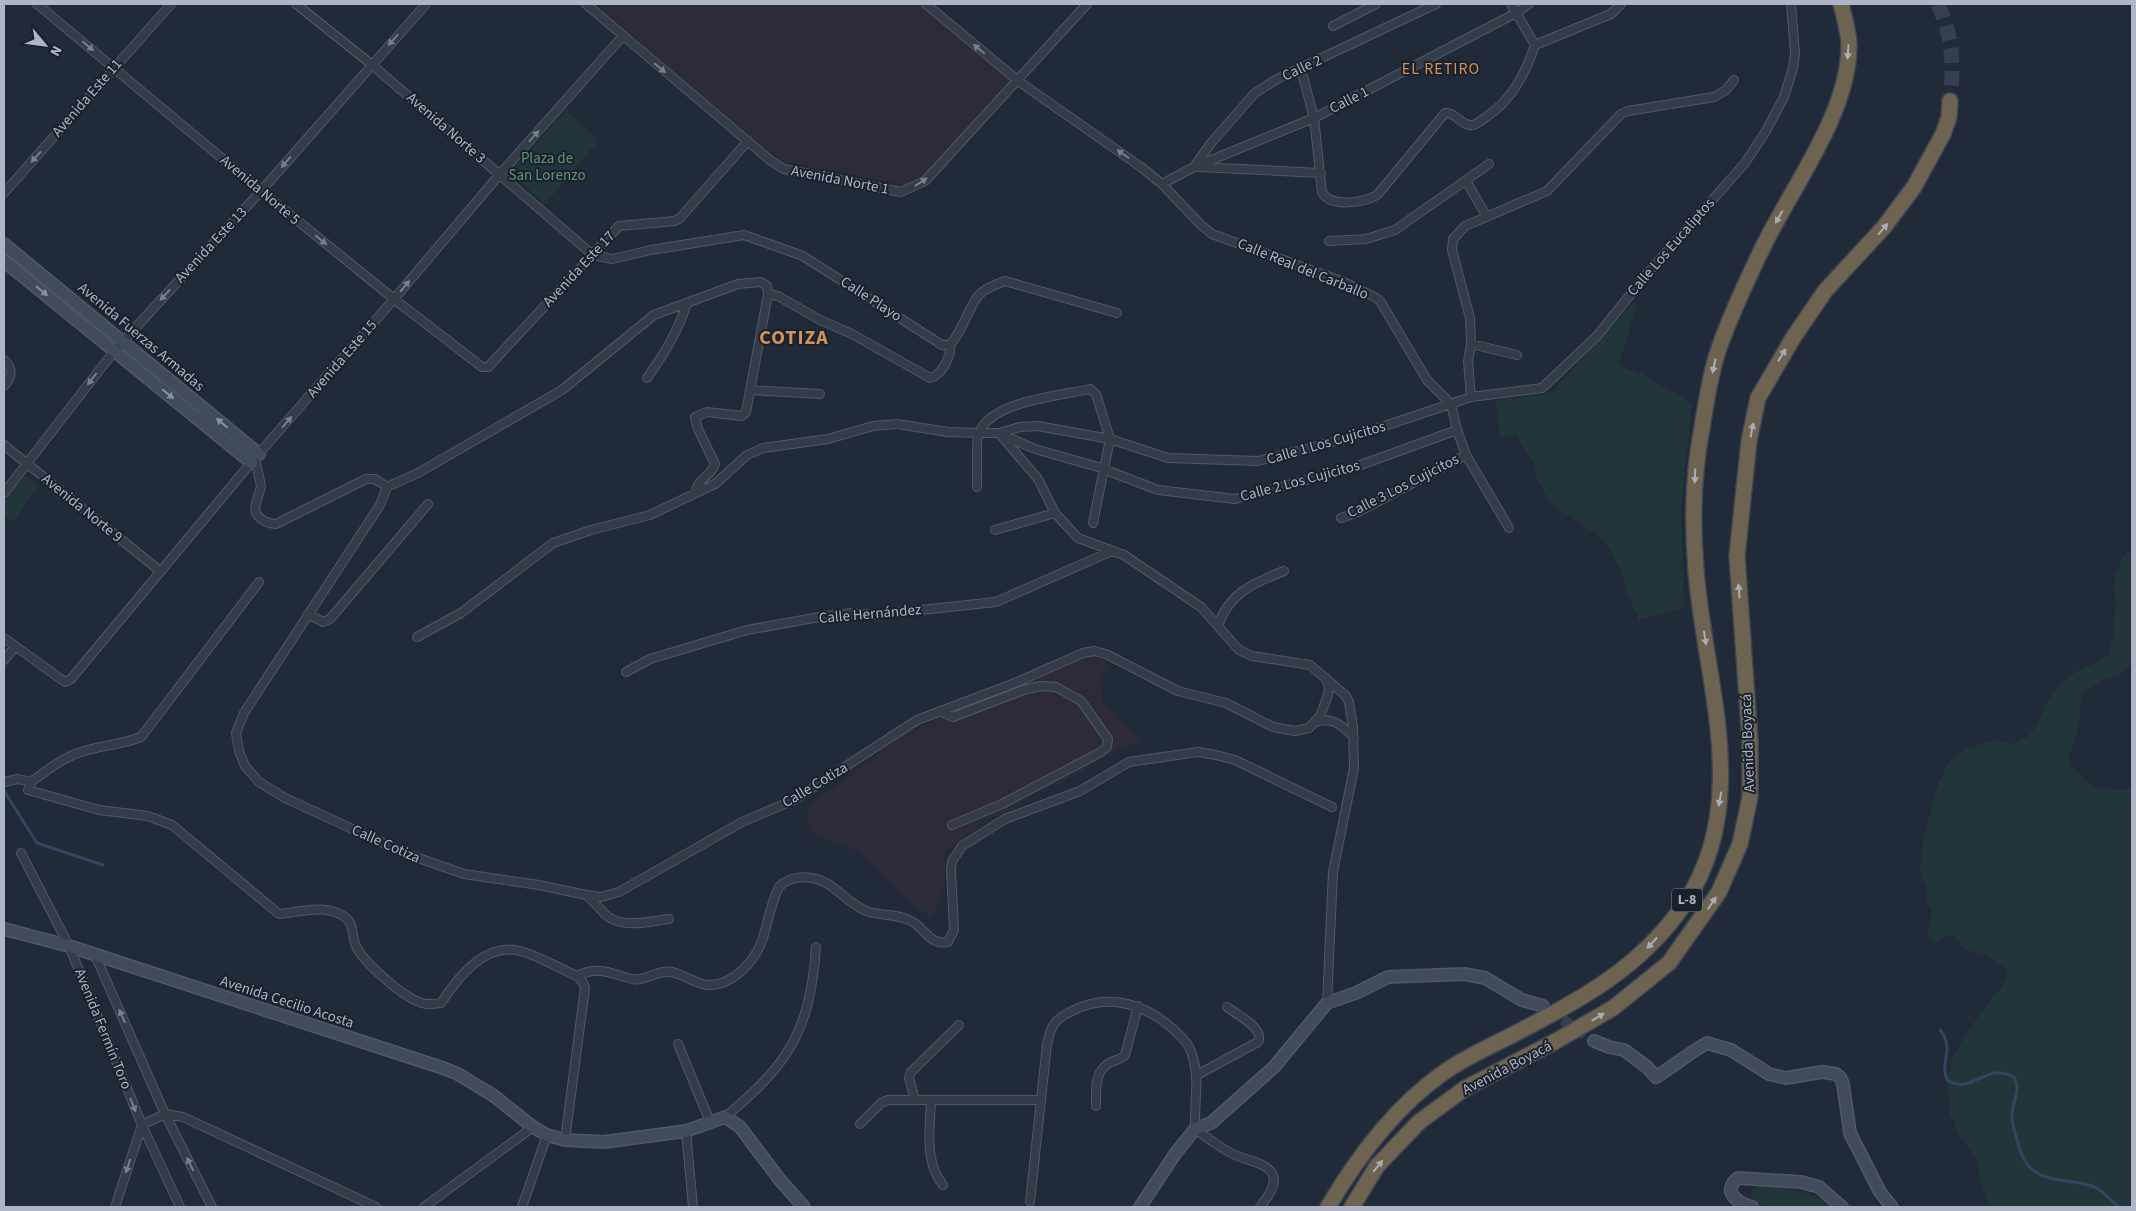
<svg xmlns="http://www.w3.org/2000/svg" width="2136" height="1211" viewBox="0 0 2136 1211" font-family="'Source Sans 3',sans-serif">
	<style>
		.medical { fill: #2d2b39 }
		.green { fill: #223639 }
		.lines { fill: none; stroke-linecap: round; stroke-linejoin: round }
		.stream { stroke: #334560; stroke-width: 3 }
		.secondary-tunnel { stroke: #353f4d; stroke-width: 11; stroke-dasharray: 11 5.5; stroke-linecap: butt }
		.highway-tunnel { stroke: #353f4d; stroke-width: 15; stroke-dasharray: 15 8; stroke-linecap: butt }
		.street-casing { stroke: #515966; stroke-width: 10 }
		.secondary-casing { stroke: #515966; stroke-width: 14 }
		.highway-casing { stroke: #3e4653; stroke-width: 18 }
		.street { stroke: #333c48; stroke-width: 8 }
		.secondary { stroke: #414b5b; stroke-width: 11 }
		.highway { stroke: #6e6350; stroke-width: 15 }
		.oneway { fill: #777f8d }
		.oneway2 { fill: #a8aeb9 }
		.oneway3 { fill: #8891a0 }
		.labels { text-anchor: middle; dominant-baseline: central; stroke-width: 4; stroke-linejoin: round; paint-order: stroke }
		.shield { fill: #19212d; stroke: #818997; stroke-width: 1 }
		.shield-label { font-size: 14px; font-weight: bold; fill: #aeb6c5 }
		.street-label { font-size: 15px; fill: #aeb6c5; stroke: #19212d }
		.park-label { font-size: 15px; fill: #659571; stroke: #19212d }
		.neighbourhood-label { font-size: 16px; letter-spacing: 1px; fill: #d49159; stroke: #19212d }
		.district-label { font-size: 20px; font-weight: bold; letter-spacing: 1px; fill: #d49159; stroke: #19212d }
	</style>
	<rect width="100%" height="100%" fill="#202a38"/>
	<path class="medical" d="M599,4h321l90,76 -71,94 -26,13 -132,-26 -176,-147z
		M1092,654l10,4 9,8 -10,11 1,24 16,20 23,19 -18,6 -55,34 -33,13 -26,20 -25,7 -39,32 -1,38 -13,27 -17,-12 -23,-23 -33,-30 -49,-21 -2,-23 97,-74 173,-77z"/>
	<path class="green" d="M566,110l33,30 -54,64 -35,-31z
		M1634,302l3,3 -18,60 12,6 2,-2 59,34 -11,105 3,100 -45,12 -11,-25 -7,-24 -13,-24 -10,-12 -48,-32 -13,-24 -4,-16 -17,-28 -16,4 -4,-39 54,-6z
		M23,474l16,12 -26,36 -9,-7v-15z
		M2132,551v113l-13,11 -16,5 -18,11 -4,6 -2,29 -10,32 2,8 19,18 7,3 23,3 12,-3v420h-142l-10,-28 -4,-22 -18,-23 -8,-21 -3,-32 5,-22 14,-25 24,-34 12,-13 5,-13 -2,-6 -4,-4 -20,-11 -15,-3 -12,-14h-7l-11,7 -7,-4 -1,-10 4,-19 -5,-7 -1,-19 -5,-6 -1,-7 3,-32 14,-52 14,-30 15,-8 25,-8 7,-1 14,4 17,-8 9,-13 8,-20 17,-22 14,-10 19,-8 12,-8 6,-21v-18l2,-7 -3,-23 2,-11 7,-17 5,-5z
		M1760,1186c21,1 57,6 72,21h-63l-12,-2 -6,-10 4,-7z"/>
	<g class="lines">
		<path class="stream" d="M4,791l33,52 66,22
			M1940,1030c16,18 -2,35 8,51 25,14 38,-20 66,-4 8,12 -3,27 -2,41 0,9 7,28 10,37 12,30 46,23 70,31 10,3 19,14 26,21"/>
		<path class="secondary-tunnel" d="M1549,1010l45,31"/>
		<path class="highway-tunnel" d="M1938,4c15,33 16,61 12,97"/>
		<defs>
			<path id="street" d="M37,4l224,187 133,108 88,68h6l131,-141 56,-5 5,-3 68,-77
				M296,4l75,60 222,191 19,4 39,-9 93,-15 59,21 139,89c3,0 6,0 8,-1 9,-6 19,-37 28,-48 7,-8 17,-11 27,-15l112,32
				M586,4l185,157 13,8 117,23 24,-11 162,-177
				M926,4l91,76 124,87 21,17 38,40 12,10 132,48 29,14 7,5 47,79 24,24 6,26 9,25 43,73
				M1511,4l24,41 76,-31 10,-10
				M1333,26l43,-22
				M1301,69l13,49 8,74c8,16 44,11 56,2l67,-81c11,-1 17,14 28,12 4,-1 9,-5 13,-8 26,-17 39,-43 49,-72
				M1194,167l17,-24 44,-50 22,-14 159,-75
				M1198,167l123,6
				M1466,181l21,36
				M1162,184l32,-17 120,-49 202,-105 13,-9
				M4,193l167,-189
				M1329,241l37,-2 29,-9 94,-66
				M768,294l10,2 42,24 32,14 78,44c12,-3 22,-23 20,-34
				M1471,344l46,11
				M4,360c10,9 8,17 0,26
				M647,378c17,-24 31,-46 40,-75
				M751,390l69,4
				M1471,397l-3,-36 3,-17 -1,-26 -18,-68 1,-11 12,-13 82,-35 74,-77 7,-3 86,-14 12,-7 8,-10
				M999,433l39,46 17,34 23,25 46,17 77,52 38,43 13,6 58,9 36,31 3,6 4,25 1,41 -21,104 -6,131
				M1005,436l30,13 63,18 60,23 77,9 120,-32 102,-37
				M4,445l156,126
				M255,458l6,28 -6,21 1,6c5,8 11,11 20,11l90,-45h9l12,8
				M387,487l-7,18 -136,208 -8,20 3,18 6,15 14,16 26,16 122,56 57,20 75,11 47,10 15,2 18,-5 123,-70 52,-22 123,-80 98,-37 68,-30 11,-2 12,3 72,37 48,12 47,24 22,4 14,-3 11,-12 8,-21 1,-8 -3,-9
				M387,487l31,-14 144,-83 92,-75 84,-31 23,-2 6,4 1,8 -22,118 -4,4 -35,-4 -12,5 3,12 17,35c-4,13 -16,12 -20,29
				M977,487c1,-11 -2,-46 2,-54 12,-32 81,-37 111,-44l6,5 14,45 -17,84
				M4,493l111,-143 146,-159 165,-187
				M1341,518l17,-6 108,-57
				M995,530l60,-17
				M259,582l-118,155c-22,9 -46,8 -68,18 -15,6 -29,18 -42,27l-3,8 71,20 49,6 24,9 107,89c21,-2 48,-11 67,4 8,6 6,20 10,28 8,17 48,52 66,57 6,2 13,1 19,0 17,-26 44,-61 79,-52 20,5 38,17 57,25 21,-11 34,-2 55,3 13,3 26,-10 40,-7 13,3 23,12 36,13 25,1 48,-25 55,-47 5,-17 8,-35 16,-51 12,-13 34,-12 49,-3 14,9 24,22 41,28 15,4 31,2 44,10 12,8 19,24 35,20l6,-12 -3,-60 1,-9 10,-15 43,-27 75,-28 49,-29 69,-10 18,3 19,5 97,47
				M308,614l15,8 7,-3 98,-115
				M1218,626c11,-33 35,-43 66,-55
				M417,637l44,-24 92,-70 38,-13 59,-15 65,-31 32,-29 16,-7 65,-9 45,-13 24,-2 51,8 30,1h21l21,-6 18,-1 72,13 58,19 90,3 91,-23 122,-41 71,-9 55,-52 49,-61 99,-112 21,-32 18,-34 9,-29 2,-15 -4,-49
				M4,638l61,44 6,-3 184,-221 139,-159 106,-125 122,-137
				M4,660l11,-13
				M626,672l24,-13 97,-29 78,-14 27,-3 21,2 123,-13 116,-51
				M939,711l14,6 73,-28 16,-3 14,1 25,14 27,38 -1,8 -8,6 -97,51 -50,21
				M1316,722c17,-6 26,4 38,15
				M4,782l14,-3 13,3
				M21,853l48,93 73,179 38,82
				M587,896c8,6 13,14 20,20 17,13 43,5 62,3
				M95,955l70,159 47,93
				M678,1044l32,78
				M1197,1075l61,-33c7,-14 -21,-27 -31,-35
				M915,1100l-6,-22 2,-6 48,-47
				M931,1100c-1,29 -7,62 12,85
				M1096,1106c0,-16 -2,-36 15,-44 5,-2 9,-2 14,-7l13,-49
				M725,1117c64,-53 85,-86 91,-170
				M860,1124l21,-21 7,-3h153
				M686,1131l7,76
				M565,1140l20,-152 -3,-7 -5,-5
				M1030,1202l17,-158c2,-7 3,-15 8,-21 4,-6 13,-10 19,-13 35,-17 71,-6 99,19 6,6 14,12 17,20 11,26 4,53 5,80 13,9 26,20 40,26 11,5 33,8 38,20 4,11 -7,24 -13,32
				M115,1207l27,-82 23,-11 18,3 193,90
				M424,1207l109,-80
				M522,1207l25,-72"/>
			<path id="secondary" d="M4,244l255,210
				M4,261l248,202
				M4,929l65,17 374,122 15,6 36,22 39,31 14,8 18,5 39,2 82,-11 39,-14 15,10 40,53 24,27
				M1594,1041l15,6 15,3 23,17 9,10c18,-11 33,-24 51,-34l24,7 38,24 17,4 36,-6 14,2 4,3 3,7 7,49 30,59 12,15
				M1140,1207l35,-53 20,-25 16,-6 63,-56 53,-64 29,-10 32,-16 76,-3 21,4 37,22 21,6
				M1752,1207c-14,-4 -31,-15 -14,-29l63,4 18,5 23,20"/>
			<path id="highway" d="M1328,1207c30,-51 67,-100 115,-134 21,-15 46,-26 69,-38 67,-34 130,-68 173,-132 68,-103 19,-223 11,-333 -4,-48 -3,-96 6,-142 4,-25 8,-53 16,-77 12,-35 29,-71 45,-104 29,-60 86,-134 86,-201 0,-14 -5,-29 -8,-42
				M1352,1207l25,-41 42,-44 45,-33 92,-48 57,-33 56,-45 50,-71 21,-48 10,-47v-56l-13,-185 12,-115 9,-43 35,-60 32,-47 59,-64 30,-40 29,-53 6,-17 1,-16"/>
		</defs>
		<use href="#street" class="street-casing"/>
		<use href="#secondary" class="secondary-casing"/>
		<use href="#highway" class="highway-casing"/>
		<use href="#street" class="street"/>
		<use href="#secondary" class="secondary"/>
		<use href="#highway" class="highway"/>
	</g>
	<defs><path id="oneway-solid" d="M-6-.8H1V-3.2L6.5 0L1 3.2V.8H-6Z" transform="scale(1.25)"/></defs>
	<g class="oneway">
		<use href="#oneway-solid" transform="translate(393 40) rotate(132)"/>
		<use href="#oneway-solid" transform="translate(88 46) rotate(40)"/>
		<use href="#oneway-solid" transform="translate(979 49) rotate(-140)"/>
		<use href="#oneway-solid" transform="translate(660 68) rotate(40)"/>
		<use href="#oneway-solid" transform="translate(534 136) rotate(-48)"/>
		<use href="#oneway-solid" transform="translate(1123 154) rotate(-145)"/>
		<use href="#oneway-solid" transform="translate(36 157) rotate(132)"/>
		<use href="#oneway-solid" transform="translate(286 162) rotate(131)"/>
		<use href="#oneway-solid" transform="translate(921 182) rotate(-33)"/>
		<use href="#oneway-solid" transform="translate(321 240) rotate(39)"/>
		<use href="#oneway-solid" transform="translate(405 286) rotate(-50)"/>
		<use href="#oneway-solid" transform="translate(165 295) rotate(133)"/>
		<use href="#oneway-solid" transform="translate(92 379) rotate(128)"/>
		<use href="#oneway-solid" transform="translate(287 422) rotate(-49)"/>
		<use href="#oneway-solid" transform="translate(122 1016) rotate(-114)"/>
		<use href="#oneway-solid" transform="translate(133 1105) rotate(68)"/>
		<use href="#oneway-solid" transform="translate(190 1164) rotate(-117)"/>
		<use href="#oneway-solid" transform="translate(128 1166) rotate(108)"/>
	</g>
	<g class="oneway2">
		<use href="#oneway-solid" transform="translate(1848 52) rotate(94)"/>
		<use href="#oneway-solid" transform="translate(1779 217) rotate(119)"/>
		<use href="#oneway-solid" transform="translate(1883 229) rotate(-49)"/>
		<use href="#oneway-solid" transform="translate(1782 355) rotate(-58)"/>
		<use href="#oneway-solid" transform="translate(1714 366) rotate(102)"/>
		<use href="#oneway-solid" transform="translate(1752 430) rotate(-79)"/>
		<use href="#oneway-solid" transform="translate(1695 476) rotate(92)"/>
		<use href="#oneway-solid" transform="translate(1739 591) rotate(-94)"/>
		<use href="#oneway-solid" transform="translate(1705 638) rotate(81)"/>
		<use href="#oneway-solid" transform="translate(1720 799) rotate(100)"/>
		<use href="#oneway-solid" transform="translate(1712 903) rotate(-56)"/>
		<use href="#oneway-solid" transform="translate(1652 943) rotate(133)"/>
		<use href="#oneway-solid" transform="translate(1598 1017) rotate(-31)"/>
		<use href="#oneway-solid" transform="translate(1378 1166) rotate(-51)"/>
	</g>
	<g class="oneway3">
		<use href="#oneway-solid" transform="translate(42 291) rotate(39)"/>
		<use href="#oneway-solid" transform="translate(168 394) rotate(39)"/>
		<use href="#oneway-solid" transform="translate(222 423) rotate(-140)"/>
	</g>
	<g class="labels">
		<rect class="shield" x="1672" y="888.5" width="30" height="23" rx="4"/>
		<g class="shield-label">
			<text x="1687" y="900">L-8</text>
		</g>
		<g class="street-label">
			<text transform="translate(1302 68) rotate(-25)">Calle 2</text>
			<text transform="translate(87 98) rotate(-49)">Avenida Este 11</text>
			<text transform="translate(1349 100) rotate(-27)">Calle 1</text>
			<text transform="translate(446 128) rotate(41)">Avenida Norte 3</text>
			<text transform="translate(840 180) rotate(11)">Avenida Norte 1</text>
			<text transform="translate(260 190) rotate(40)">Avenida Norte 5</text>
			<text transform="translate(211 245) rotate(-47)">Avenida Este 13</text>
			<text transform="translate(1671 247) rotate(-49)">Calle Los Eucaliptos</text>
			<text transform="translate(579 269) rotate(-47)">Avenida Este 17</text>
			<text transform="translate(1303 269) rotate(22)">Calle Real del Carballo</text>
			<text transform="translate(871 299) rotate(33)">Calle Playo</text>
			<text transform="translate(141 337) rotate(40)">Avenida Fuerzas Armadas</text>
			<text transform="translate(342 359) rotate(-49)">Avenida Este 15</text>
			<text transform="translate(1326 443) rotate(-16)">Calle 1 Los Cujicitos</text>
			<text transform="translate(1300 481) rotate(-15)">Calle 2 Los Cujicitos</text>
			<text transform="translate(1403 486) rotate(-27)">Calle 3 Los Cujicitos</text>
			<text transform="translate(82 508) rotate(39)">Avenida Norte 9</text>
			<text transform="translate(870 614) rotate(-5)">Calle Hernández</text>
			<text transform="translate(1748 743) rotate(-92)">Avenida Boyacá</text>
			<text transform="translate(815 785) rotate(-31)">Calle Cotiza</text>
			<text transform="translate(386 844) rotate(24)">Calle Cotiza</text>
			<text transform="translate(287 1002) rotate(18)">Avenida Cecilio Acosta</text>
			<text transform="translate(103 1029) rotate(68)">Avenida Fermín Toro</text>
			<text transform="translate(1507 1068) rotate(-28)">Avenida Boyacá</text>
		</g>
		<g class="park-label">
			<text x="547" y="158">Plaza de<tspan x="547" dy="17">San Lorenzo</tspan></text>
		</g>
		<g class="neighbourhood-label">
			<text x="1441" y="69">EL RETIRO</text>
		</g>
		<g class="district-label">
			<text x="794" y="338">COTIZA</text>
		</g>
	</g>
	<rect width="2136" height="1211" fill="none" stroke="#aeb6c5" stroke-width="10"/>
	<g transform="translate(45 45) rotate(119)" stroke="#19212d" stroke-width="4" paint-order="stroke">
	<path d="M0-4L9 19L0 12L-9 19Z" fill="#aeb6c5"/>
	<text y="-8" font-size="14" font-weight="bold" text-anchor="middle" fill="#aeb6c5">N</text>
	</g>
</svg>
